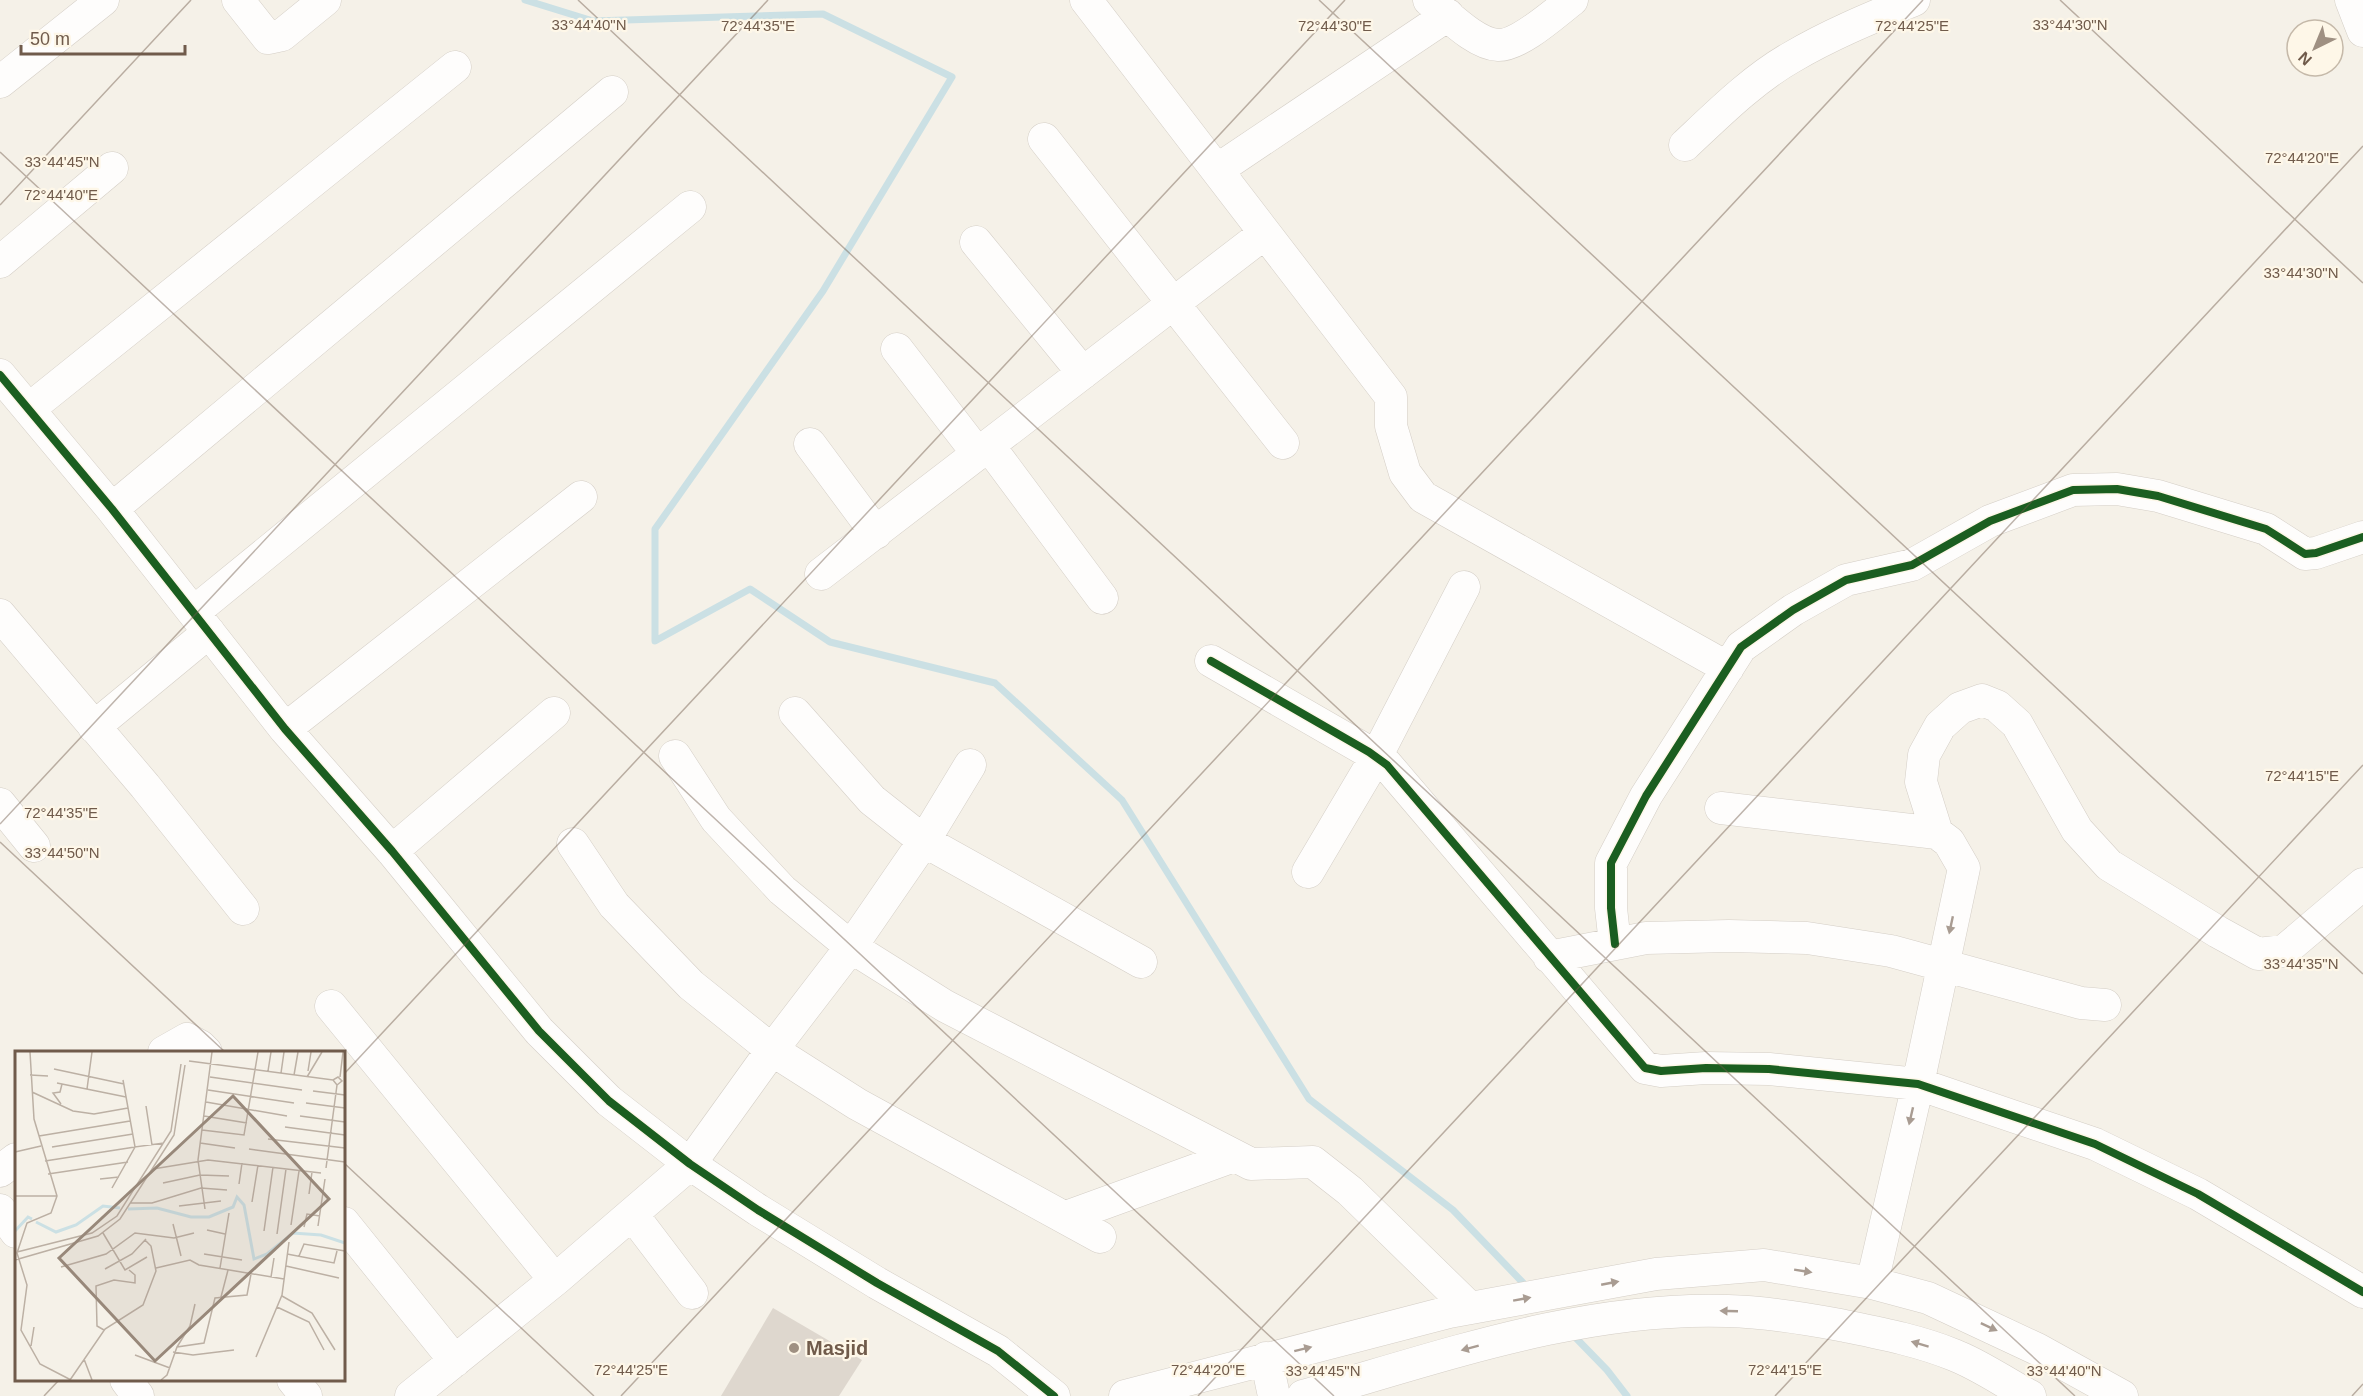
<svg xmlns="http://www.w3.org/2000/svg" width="2363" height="1396" viewBox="0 0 2363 1396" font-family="Helvetica,sans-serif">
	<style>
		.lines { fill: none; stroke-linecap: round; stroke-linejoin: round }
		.stream { stroke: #cbe0e4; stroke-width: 7 }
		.building { fill: #ded7ce }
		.minor-casing { stroke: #d4cec6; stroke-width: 33 }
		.minor { stroke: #fefdfc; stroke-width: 32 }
		.cycleway-casing { stroke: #fef7e8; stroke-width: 11 }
		.cycleway { stroke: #1b5e20; stroke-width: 8 }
		.oneway { fill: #a99c92 }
		.ticks { fill: none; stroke: #705b4b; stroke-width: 1.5; stroke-opacity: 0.45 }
		.poi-dot { fill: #9f9082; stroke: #fef7e8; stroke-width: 2 }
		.labels { text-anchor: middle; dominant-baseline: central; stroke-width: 4.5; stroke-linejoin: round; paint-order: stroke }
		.poi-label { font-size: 20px; font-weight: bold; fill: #705b4b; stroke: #fef7e8; text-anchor: start }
		.inset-river { fill: none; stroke: #cbe0e4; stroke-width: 3 }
		.inset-road { fill: none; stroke: #bcb0a4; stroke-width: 1.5 }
		.view { fill: #98887a; fill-opacity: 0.15; stroke: #98887a; stroke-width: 3 }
		.inset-edge { fill: none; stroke: #705b4b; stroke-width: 3 }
		.ticks-label { font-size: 15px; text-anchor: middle; fill: #705b4b; stroke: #fef7e8; stroke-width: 4.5; stroke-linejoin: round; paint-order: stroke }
	</style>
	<rect width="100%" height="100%" fill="#f5f1e8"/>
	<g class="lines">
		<path class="stream" d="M525,0l68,21 230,-7 129,63 -129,214 -168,238v112l95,-52 80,53 165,41 127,117 187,299 144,111 75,78
			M1573,1335l34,35 20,26"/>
	</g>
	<path class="building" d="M773,1308l89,52 -23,36h-118z"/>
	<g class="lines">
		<defs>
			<path id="minor" d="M238,0l30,38 14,-3 43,-35
				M1086,0l305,397v29l14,47 18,24 305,171
				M1429,0c18,14 46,44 69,45 21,1 57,-32 74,-45
				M2351,0l12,31
				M0,82l103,-82
				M1044,139l239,304
				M1685,145c33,-31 68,-66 107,-88 39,-23 81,-40 122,-57
				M1217,170l231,-155
				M976,242l107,131
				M0,262l112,-94
				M897,349l81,105
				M0,375l112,134 173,220 107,122 147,180 70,70 81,63 68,46 119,73 121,68 56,45
				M29,409l426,-342
				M810,444l66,89
				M989,446l113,152
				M112,509l500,-417
				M821,574l444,-341
				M194,612l496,-405
				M0,615l145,171 98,123
				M1211,661l158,91 18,13 258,303 16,3 45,-3 63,1 149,15 177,60 103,50 165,98
				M795,713l77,87 52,41 217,121
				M94,727l115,-95
				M285,729l296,-232
				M675,756l41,63 66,71 69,57 94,59 306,158 62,-2 37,29 120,117
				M0,804l34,42
				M1721,808l216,25 12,9 15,26 -46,216 -46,199
				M1937,833l-16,-51 3,-27 16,-29 20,-18 22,-8 15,6 20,18 60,106 32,35 109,67 40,22 26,-3 79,-67
				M573,844l41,61 77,80 81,65 85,54 243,133
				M392,851l162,-138
				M1308,872l68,-115 88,-170
				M1615,944l-4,-36v-45l35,-67 95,-149 52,-37 53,-30 66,-15 78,-44 83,-31 44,-1 41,7 108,33 39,25 11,-1 47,-16
				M1549,957l97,-19 83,-2 78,2 84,13 190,52 24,2
				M331,1006l224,274
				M164,1052l23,-13 13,7 6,6
				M0,1171l16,-12
				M0,1210l16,22
				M632,1214l60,79
				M1066,1217l168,-61
				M344,1223l111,138
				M1266,1358l8,38
				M126,1380l12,16
				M293,1380l13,16
				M411,1396l144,-116 135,-116 82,-114 79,-103 73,-106 46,-76
				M1125,1396l324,-84 207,-38 108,-9 108,18 56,15 109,51 85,47
				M1303,1396c138,-39 279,-90 425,-85 37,1 75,7 112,14 39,8 77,15 114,30 26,10 51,28 76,41"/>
		</defs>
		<use href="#minor" class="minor-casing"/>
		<use href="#minor" class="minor"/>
		<defs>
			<path id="cycleway" d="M0,375l112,134 173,220 107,122 147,180 70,70 81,63 68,46 119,73 121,68 56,45
				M1211,661l158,91 18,13 258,303 16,3 45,-3 63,1 149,15 177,60 103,50 165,98
				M1615,944l-4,-36v-45l35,-67 95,-149 52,-37 53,-30 66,-15 78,-44 83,-31 44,-1 41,7 108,33 39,25 11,-1 47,-16"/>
		</defs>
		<use href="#cycleway" class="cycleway-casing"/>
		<use href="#cycleway" class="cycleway"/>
	</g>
	<defs><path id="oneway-solid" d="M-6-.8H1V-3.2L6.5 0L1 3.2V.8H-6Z" transform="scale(1.5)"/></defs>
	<g class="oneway">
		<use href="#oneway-solid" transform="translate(1951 925) rotate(102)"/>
		<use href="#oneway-solid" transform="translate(1911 1116) rotate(103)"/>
		<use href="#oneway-solid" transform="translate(1803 1271) rotate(9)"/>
		<use href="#oneway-solid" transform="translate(1610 1283) rotate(-11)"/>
		<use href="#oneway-solid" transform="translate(1522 1299) rotate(-10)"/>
		<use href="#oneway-solid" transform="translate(1729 1311) rotate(-178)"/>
		<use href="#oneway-solid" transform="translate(1989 1327) rotate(25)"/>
		<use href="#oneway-solid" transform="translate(1920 1344) rotate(-163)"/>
		<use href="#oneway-solid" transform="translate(1470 1348) rotate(165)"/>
		<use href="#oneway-solid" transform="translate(1303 1349) rotate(-14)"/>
	</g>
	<path class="ticks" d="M578,0l1497,1396M1319,0l1044,974M2060,0l303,283M0,152l1334,1244M0,205l191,-205M0,824l768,-824M0,842l225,210M344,1074l1001,-1074M344,1163l250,233M44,1396l15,-16M621,1396l1302,-1396M1198,1396l1165,-1250M1775,1396l588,-631M2352,1396l11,-12"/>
	<circle class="poi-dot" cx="794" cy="1348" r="6"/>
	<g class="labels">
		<g class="poi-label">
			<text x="806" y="1348">Masjid</text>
		</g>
	</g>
	<g transform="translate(15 1051)">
		<rect width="330" height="330" fill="#f5f1e8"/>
		<path class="inset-river" d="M113,158l29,-1 34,9h18l24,-10 4,-10 7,8 10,54 13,-5 26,-21 28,2 24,8M21,171l20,10 20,-7 27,-19 17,2M0,180l13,-14 4,2"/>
		<path class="inset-road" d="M15,1l4,67 23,77 -6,17 -24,10 -10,30 10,32 -6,45 19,34 31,16M174,10l144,19 5,-3 4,4 -5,4 -4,-5M39,18l70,15M253,20l3,-19M293,20l3,-19M266,22l3,-21M15,24l18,1M279,24l4,-23M195,26l92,13M292,26l15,-25M325,26l3,-25M108,29l12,67 29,-4M42,32l69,14M72,38l5,-37M193,39l86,13M298,40l32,4M17,41l41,19 21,3 34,-6M191,51l81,14M291,52l39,5M46,53l-8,-11 7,-1 2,-8M131,55l6,39M189,65l43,7M285,65l45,6M270,76l60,8M187,79l42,5 14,-83M24,85l91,-15M253,88l77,9M185,92l35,5M37,96l81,-13M234,98l96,13M0,101l26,-6M30,110l90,-14 -23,41M311,117l11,-83M138,118l55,-9 113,13M33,123l80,-12M85,128l19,-2M148,132l37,-8 29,1M224,133l3,-21M294,143l3,-22M0,145h42M237,151l6,-37M116,152h21l49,-15 26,2M164,155l42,-5M190,158l-7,-49 14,-108M158,173l8,32M276,174l8,-54M303,175l7,-47M289,176l3,-13 13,2M192,179l18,4M249,180l9,-64M88,182l22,37 22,-13M262,183l9,-65M2,201l75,-19 25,-17 54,-85 10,-67M189,203l38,6M272,203l47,9 3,-12M284,205l5,-12 41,7M0,209l83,-24 22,-17 54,-84 11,-70M271,215l53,12M46,216l45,-13 29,-21 39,5 20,-5M141,217l34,-8 9,5 85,14M205,217l9,-55M90,218l27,-15 14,-15M256,226l3,-19M267,245l30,17 23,37M206,246l7,-27M262,256l32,15 15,28M89,279l-7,-4 -1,-40 18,-6 21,3v-8l-6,-5M16,295l3,-19M162,296l13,-21 5,-22M158,301l20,3 41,-5M120,304l35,13M241,306l26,-62 7,-53M69,308l8,21M55,329l35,-51 38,-24 13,-34 -5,-25 -6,-6M146,329l6,-5 10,-28 27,-4 11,-45 32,-3 4,-21"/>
		<path class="view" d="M218,45l96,103 -174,162 -96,-103z"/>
		<rect width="330" height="330" class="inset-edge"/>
	</g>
	<g class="ticks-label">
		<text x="589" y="30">33°44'40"N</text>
		<text x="2070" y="30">33°44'30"N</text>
		<text x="758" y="31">72°44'35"E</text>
		<text x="1335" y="31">72°44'30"E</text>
		<text x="1912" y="31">72°44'25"E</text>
		<text x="2302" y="163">72°44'20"E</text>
		<text x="62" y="167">33°44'45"N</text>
		<text x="61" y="200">72°44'40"E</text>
		<text x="2301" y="278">33°44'30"N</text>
		<text x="2302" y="781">72°44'15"E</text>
		<text x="61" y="818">72°44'35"E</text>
		<text x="62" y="858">33°44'50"N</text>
		<text x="2301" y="969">33°44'35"N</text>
		<text x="631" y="1375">72°44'25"E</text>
		<text x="1208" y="1375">72°44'20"E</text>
		<text x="1785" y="1375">72°44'15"E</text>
		<text x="1323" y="1376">33°44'45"N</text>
		<text x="2064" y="1376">33°44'40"N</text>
	</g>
	<g transform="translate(2315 48) rotate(223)"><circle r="28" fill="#fef7e8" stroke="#c5b9a9" stroke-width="1.5"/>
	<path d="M0-4.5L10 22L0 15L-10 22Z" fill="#9f9082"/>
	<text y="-9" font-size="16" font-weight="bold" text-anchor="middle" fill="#705b4b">N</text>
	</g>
	<path d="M21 45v9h164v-9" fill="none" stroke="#705b4b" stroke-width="3"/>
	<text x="30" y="45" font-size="18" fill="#705b4b" stroke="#fef7e8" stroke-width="4.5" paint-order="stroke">50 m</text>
</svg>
